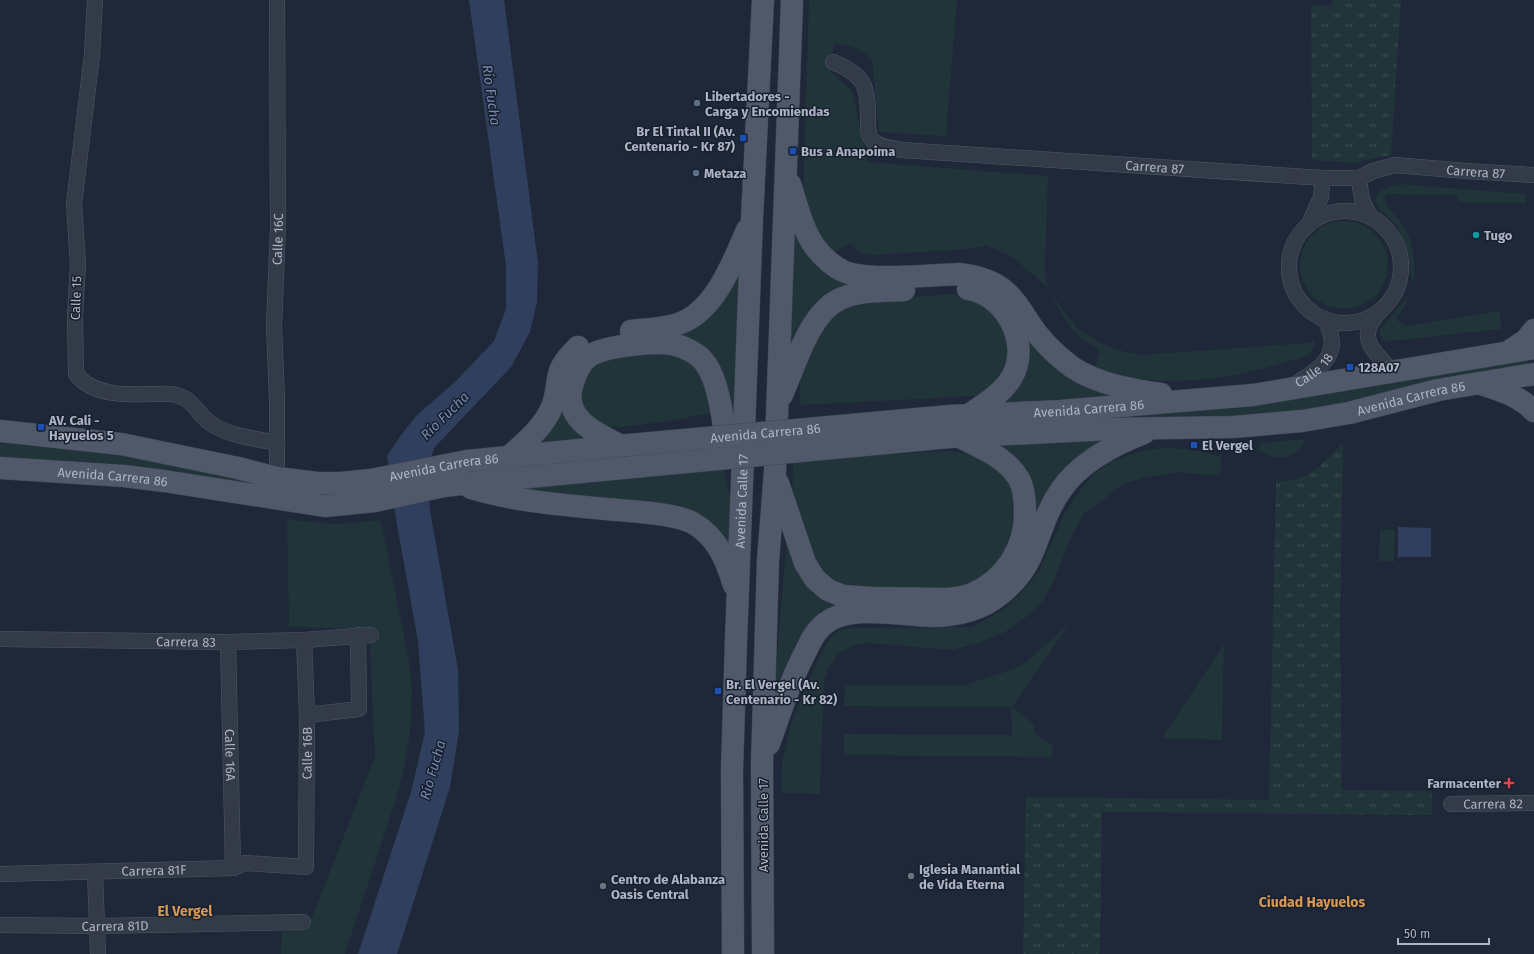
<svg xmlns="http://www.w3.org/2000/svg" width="1534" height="954" viewBox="0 0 1534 954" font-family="'Fira Sans',sans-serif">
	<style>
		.grass { fill: #213439 }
		.park { fill: url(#park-tufts) }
		.water { fill: #303f5e }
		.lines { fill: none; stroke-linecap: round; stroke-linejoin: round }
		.street-casing { stroke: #505766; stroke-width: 16 }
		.primary-casing { stroke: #3c4352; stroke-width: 23 }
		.street { stroke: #333a48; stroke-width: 15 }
		.primary { stroke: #505969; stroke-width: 22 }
		.primary-bridge-casing { stroke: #3c4352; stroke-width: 23; stroke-linecap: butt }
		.primary-bridge { stroke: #505969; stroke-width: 22 }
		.service-dot { fill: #5c6f8a; stroke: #181f2d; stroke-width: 1.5 }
		.transit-dot { fill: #1a4fb4; stroke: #181f2d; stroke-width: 1.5 }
		.culture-dot { fill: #0f9aa8; stroke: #181f2d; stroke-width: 1.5 }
		.health-dot { fill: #e0444e; stroke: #181f2d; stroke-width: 1.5 }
		.worship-dot { fill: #6b7280; stroke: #181f2d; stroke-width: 1.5 }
		.labels { text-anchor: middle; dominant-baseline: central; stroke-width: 3; stroke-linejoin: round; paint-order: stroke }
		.poi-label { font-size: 13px; font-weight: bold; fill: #adb4c5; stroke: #181f2d; text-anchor: start }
		.street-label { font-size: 13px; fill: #adb4c5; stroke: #181f2d }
		.water-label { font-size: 14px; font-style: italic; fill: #7488af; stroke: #181f2d }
		.neighbourhood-label { font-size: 14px; font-weight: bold; fill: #d79956; stroke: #181f2d }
	</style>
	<defs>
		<pattern id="park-tufts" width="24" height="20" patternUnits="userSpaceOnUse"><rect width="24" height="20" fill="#213439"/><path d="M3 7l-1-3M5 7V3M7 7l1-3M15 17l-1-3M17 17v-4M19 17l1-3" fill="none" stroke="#3f4f54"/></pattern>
	</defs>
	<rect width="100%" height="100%" fill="#1f2838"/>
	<path class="grass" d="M809,0h148l-11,136 -67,-4 -7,-72 -13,-11 -24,-6 -6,27 23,21 16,71 180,14 -3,95 3,17 13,20 17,21 24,15 23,8 15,3 166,-12 5,-1 3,-4c2,7 -2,14 -8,18 -6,3 -14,4 -20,6 -35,11 -72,18 -108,19 -28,0 -58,-3 -84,-12l6,-19 -19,-12 -8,-7 -13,-20 -12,-23 -34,-30 -28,-13 -16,4 -98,6 -13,-3 -9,-9 -21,12 -26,-55z
		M1398,184l128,10v9l-68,-1 -1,-7 -67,-1 -5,2c0,13 14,22 20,32 8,15 11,37 9,53l-3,-3 -4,-25 -9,-26 -21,-21 -2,-5c4,-12 12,-14 23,-17z
		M1300 265a44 44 0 1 1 88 0a44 44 0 1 1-88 0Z
		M795,233l9,15 52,36 -68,69z
		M741,255l-9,183 -7,-44 -63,-59z
		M949,294l17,1 33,21 12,29 -7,33 -26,18 -178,9v-25l22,-55 19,-15 19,-8z
		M1409,294l-5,13 -8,12 9,7 95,-15 1,18 -108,12h-9l-4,-6v-6l21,-24z
		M1023,329l94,66 -121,9z
		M662,350l35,12 18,50c-22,4 -97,21 -115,12 -7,-4 -13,-10 -17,-17 -11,-20 1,-29 12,-45z
		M1528,360l1,5 -225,46 -111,9 -98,-2z
		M560,401l32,37 -64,6z
		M1117,437l-85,91 -36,-84z
		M1307,439c-15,22 -29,23 -50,11l5,-7z
		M0,443l138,12 126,27 -3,6 -86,-17 -34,-5 -50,-4 -91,-5z
		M1172,448l27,3 22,6 1,11 -3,8 -41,-4 -35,6 -20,6 -40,31 -12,22 -17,44 -11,19 -17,17 -21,15 -26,11 -27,7 -84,-7 -16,3 -14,8 -10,15 -4,12 -4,113 -38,-1v-30l9,-39 17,-43 19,-39 7,-9 11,-4 11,-1 116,-1 31,-17 14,-13 21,-24 26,-58 13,-21 16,-19 19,-14 22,-8 17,-4z
		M945,451l30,3 10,4 26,23 7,28 -13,53 -36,27 -128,1 -21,-15 -28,-72 1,-41 83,-7z
		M724,469l7,32 -2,51 -15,-23 -201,-41z
		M287,520l52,4 42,-4 28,142 3,32 -2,38 -6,37 -10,36 -49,149h-64l1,-22 21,-5h5l67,-170 -6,-128 -80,-2z
		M1380,529l15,1 -1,32 -15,-1z
		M787,536l69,69 -39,13 -12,11 -31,61z
		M1070,623l-58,84 22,17 1,9 18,14 -2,10 -207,-2v-21l168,1 -1,-28 -167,-1 1,-21h119l50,-16 11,-6z
		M1224,644l-2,96 -60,-2z"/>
	<path class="park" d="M1332,0h69l-10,155 -18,3 -16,5 -45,-3 -1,-155 20,2z
		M1343,443l-3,185 2,162 90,1v24l-330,-3 -2,142h-77l3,-157 243,3 7,-318c34,-1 44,-16 67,-39z"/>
	<path class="water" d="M469,0h35l34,263 -1,39 -7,30 -19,35 -77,81 -8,26 4,36 28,160 1,61 -9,56 -53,167h-39l53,-162 14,-60 -7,-91 -22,-122 -9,-63 14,-21 16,-20 38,-33 39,-41 12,-32v-43z
		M1398,527l33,1v29h-33z"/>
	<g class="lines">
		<defs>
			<g id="street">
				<path d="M95,0l-3,55 -18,149 4,60 -3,52 1,58c17,22 50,21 76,20 8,0 17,-1 24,1 19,4 21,21 37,30 18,11 43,14 64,18"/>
				<path id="s1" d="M833,62c35,14 35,27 35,62 0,6 0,12 5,17 7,7 20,7 29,9l421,28h36l14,-7 22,-6 71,6 68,4"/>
				<path d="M1359,178c2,16 2,26 12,39"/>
				<circle cx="1345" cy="267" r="56"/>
				<path d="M1309,224l12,-27 2,-19"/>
				<path d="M1379,312c-24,26 -5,39 14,60"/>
				<path id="s2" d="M1294,385c17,-11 43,-25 37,-49 -1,-6 -4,-12 -6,-17"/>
				<path id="s3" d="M277,478v-78l-3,-74 4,-98 -1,-228"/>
				<path id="s4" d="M0,639l228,3 76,-2 67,-5"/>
				<path id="s5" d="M228,642l5,226"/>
				<path d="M307,715l52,-6 -1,-74"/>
				<path id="s6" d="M1451,804l83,-1"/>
				<path d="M95,872l3,82"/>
				<path id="s7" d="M0,874l233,-6 12,-5 61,4 1,-152 -3,-75"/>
				<path id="s8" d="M0,925l98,1 205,-4"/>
			</g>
			<g id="primary">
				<path d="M790,184c7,21 12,45 25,63 7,9 17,19 28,24 23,11 88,4 116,3 17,2 34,6 47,18 14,12 21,30 33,44 9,11 21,22 33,31 25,17 60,23 89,27"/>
				<path d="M968,289c38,6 63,54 44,88 -10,17 -28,27 -43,38"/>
				<path d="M631,331c17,-2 36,-2 52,-9 33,-14 51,-62 64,-92"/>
				<path d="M1508,352l18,-12 8,-10"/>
				<path d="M1481,384c19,6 38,12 53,27"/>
				<path d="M782,395c13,-29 27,-82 58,-96 19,-9 43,-8 64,-9"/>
				<path id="s9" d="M950,416l110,-5 193,-16 281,-47"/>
				<path id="s10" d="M0,431l121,13 117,24 39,10 40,5h24l30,-3 96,-19 162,-16"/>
				<path id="s11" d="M950,437l160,-8 123,-2 69,-6 47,-8 89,-23 96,-16"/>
				<path d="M621,446c-13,-7 -29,-14 -39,-24 -10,-10 -14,-23 -10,-36 3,-11 7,-22 16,-29 14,-11 66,-16 83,-13 12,2 27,9 34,19 15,19 19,66 23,91"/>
				<path d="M510,456c15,-14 33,-28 42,-49 5,-11 4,-24 8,-36 3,-9 11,-17 18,-24"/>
				<path id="s12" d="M0,468l124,8 40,5 161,25 50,-5 69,-15 44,-5 135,-13"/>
				<path d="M778,483l27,80 10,16 13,11 15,6 30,2 75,1c8,-1 17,-2 24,-5 33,-14 54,-47 53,-82 0,-11 -1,-24 -6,-33 -13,-22 -38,-31 -59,-42"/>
				<path d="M471,488c43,13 90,17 135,21 23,2 69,4 87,14 24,14 33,36 41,62"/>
				<path d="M769,744c11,-31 21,-63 37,-93 4,-9 8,-18 16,-25 25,-24 79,-10 111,-10 18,0 37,-4 53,-12 19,-11 36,-28 45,-48 10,-22 15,-45 30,-66 19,-28 52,-45 83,-57"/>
				<path id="s13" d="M733,954l-1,-184 4,-129 16,-423 11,-218"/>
				<path d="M763,954l-1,-190 6,-203 7,-90 17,-471"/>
			</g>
		</defs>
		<use href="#street" class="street-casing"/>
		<use href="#primary" class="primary-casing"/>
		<use href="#street" class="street"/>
		<use href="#primary" class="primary"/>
		<defs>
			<g id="primary-bridge">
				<path id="s14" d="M629,445l321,-29"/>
				<path d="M623,468l327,-31"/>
			</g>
		</defs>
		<use href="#primary-bridge" class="primary-bridge-casing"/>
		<use href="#primary-bridge" class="primary-bridge"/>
	</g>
	<g class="service-dot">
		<circle cx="697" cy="103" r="4"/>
		<circle cx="696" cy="173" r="4"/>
	</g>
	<g class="transit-dot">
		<rect x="739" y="134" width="8" height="8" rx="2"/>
		<rect x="789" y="147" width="8" height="8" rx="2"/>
		<rect x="1346" y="363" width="8" height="8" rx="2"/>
		<rect x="37" y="423" width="8" height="8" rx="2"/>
		<rect x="1190" y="441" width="8" height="8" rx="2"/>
		<rect x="714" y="687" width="8" height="8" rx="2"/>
	</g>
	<circle class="culture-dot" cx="1476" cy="235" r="4"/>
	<path class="health-dot" d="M1507 777h4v4h4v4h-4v4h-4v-4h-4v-4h4z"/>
	<g class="worship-dot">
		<circle cx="911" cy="876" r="4"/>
		<circle cx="603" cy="886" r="4"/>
	</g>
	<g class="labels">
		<g class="poi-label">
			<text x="705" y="96">Libertadores -<tspan x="705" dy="15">Carga y Encomiendas</tspan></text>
			<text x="735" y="131" text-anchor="end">Br El Tintal II (Av.<tspan x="735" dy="15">Centenario - Kr 87)</tspan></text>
			<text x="801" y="151">Bus a Anapoima</text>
			<text x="704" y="173">Metaza</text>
			<text x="1484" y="235">Tugo</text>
			<text x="1358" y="367">128A07</text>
			<text x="49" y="420">AV. Cali -<tspan x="49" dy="15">Hayuelos 5</tspan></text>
			<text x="1202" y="445">El Vergel</text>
			<text x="726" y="684">Br. El Vergel (Av.<tspan x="726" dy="15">Centenario - Kr 82)</tspan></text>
			<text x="1501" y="783" text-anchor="end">Farmacenter</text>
			<text x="919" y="869">Iglesia Manantial<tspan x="919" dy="15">de Vida Eterna</tspan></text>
			<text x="611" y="879">Centro de Alabanza<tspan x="611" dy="15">Oasis Central</tspan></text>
		</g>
		<g class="street-label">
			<text stroke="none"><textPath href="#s1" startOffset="381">Carrera 87</textPath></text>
			<text stroke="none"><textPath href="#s1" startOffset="705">Carrera 87</textPath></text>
			<text stroke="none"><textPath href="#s3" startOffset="239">Calle 16C</textPath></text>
			<text transform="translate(76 298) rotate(-88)">Calle 15</text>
			<text stroke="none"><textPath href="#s2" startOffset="25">Calle 18</textPath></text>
			<text stroke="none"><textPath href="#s11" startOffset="464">Avenida Carrera 86</textPath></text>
			<text stroke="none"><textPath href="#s9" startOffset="139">Avenida Carrera 86</textPath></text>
			<text stroke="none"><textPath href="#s14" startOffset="137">Avenida Carrera 86</textPath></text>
			<text stroke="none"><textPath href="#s10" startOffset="450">Avenida Carrera 86</textPath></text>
			<text stroke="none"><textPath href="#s12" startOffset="113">Avenida Carrera 86</textPath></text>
			<text stroke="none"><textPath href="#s13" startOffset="453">Avenida Calle 17</textPath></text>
			<text stroke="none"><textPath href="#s4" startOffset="186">Carrera 83</textPath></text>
			<text stroke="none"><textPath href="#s7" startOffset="421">Calle 16B</textPath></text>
			<text stroke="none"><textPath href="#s5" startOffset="113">Calle 16A</textPath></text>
			<text stroke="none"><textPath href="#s6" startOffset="42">Carrera 82</textPath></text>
			<text transform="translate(763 825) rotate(-90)">Avenida Calle 17</text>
			<text stroke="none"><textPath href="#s7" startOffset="154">Carrera 81F</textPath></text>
			<text stroke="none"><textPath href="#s8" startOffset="115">Carrera 81D</textPath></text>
		</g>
		<g class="water-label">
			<text transform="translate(491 95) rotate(82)">Río Fucha</text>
			<text transform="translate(445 416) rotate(-45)">Río Fucha</text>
			<text transform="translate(433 770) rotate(-74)">Río Fucha</text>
		</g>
		<g class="neighbourhood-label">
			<text x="1312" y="902">Ciudad Hayuelos</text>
			<text x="185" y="911">El Vergel</text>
		</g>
	</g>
	<path d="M1398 938v6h91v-6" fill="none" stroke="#adb4c5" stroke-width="2"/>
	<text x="1404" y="938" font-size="12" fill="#adb4c5" stroke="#181f2d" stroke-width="3" paint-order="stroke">50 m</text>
</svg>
